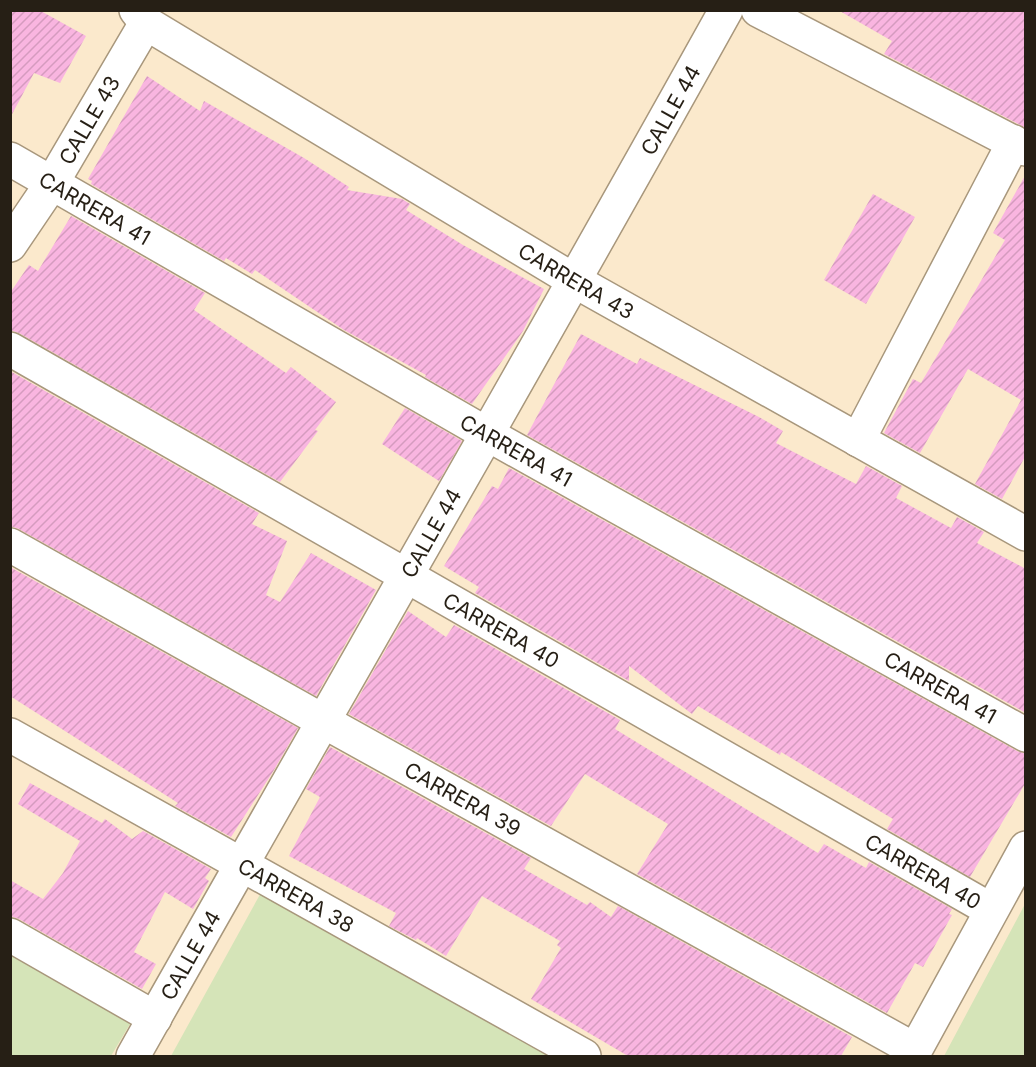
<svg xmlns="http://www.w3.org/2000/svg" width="1036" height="1067" viewBox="0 0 1036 1067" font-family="Inter,sans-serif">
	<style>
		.green { fill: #d5e4b8 }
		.building { fill: url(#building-hatch) }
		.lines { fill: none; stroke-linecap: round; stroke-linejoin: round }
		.minor-casing { stroke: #a8977c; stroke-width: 36 }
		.minor { stroke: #fff; stroke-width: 33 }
		.labels { text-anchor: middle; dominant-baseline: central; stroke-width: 6; stroke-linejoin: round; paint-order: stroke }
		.street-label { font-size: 21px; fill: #261f15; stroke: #fff }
	</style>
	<defs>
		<pattern id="building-hatch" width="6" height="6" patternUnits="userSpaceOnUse" patternTransform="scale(1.5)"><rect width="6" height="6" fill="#f9b5e0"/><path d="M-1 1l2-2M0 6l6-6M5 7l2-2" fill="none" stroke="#d59bbf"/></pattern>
	</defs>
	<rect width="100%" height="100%" fill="#fbe9cc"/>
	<path class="green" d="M263,889l319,167h-411z
		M1025,904v152h-81z
		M11,953l119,71 -19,32h-100z"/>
	<path class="building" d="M10,10h29l47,26 -26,47 -26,-10 -24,45z
		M838,10h188v118l-142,-74 8,-13z
		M147,76l53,35 4,-10 100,57 45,29 -2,3 55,9 8,5 -4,6 57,35 81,44 -21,42 -51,73 -47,-27 1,-2 -82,-45 -89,-60 -3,4 -26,-16 -2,3 -133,-77 1,-3 -4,-2z
		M1026,174v281l-24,44 -27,-15 46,-84 -53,-31 -48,84 -36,-20 29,-54 8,4 84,-143 -12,-7z
		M873,194l42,23 -49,87 -42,-24z
		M71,216l134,77 -11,17 92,63 5,-6 45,35 -21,28 3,1 -38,51 -261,-149 -9,-3v-37l19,-28 9,6z
		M581,334l56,30 3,-6 119,59 24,14 -7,12 80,41 10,-18 36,20 -6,12 55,30 6,-11 27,15 -7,11 49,26v144l-499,-278z
		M10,371l249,142 -7,11 35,17 -21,54 14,7 31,-49 65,37 -60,106 -297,-167 -9,-3z
		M405,408l57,33 -23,40 -57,-37z
		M509,468l508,283 9,3v28l-56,95 -83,-48 6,-10 -112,-67 -1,3 -82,-49 -6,8 -63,-48v15l-154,-88 4,-6 -35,-21 48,-80 6,3z
		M10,567l288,161 -24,42 -43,67 -56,-31 3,-3 -168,-107z
		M408,611l38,26 8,-12 166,95 -5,9 203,124 6,-9 42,24 3,-6 83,47 -3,5 3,1 -29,52 -8,-4 -28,50 -250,-139 31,-50 -83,-50 -34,52 -202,-112z
		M330,747l201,111 -7,11 63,36 3,-3 21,15 7,-11 234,131 -11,19h-213l-97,-57 30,-51 -4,-3 3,-4 -78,-45 -36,60 -29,-18 -1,2 -27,-14 7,-13 -107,-57 31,-59 -14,-8z
		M30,783l72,40 3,-4 27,20 11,-8 68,38 -6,9 4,3 -16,28 -28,-17 -31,60 22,12 -14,25 -123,-70 -9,-3v-36l33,19 20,-26 17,-32 -62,-37z"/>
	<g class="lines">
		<defs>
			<g id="minor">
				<path id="s1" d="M136,10l10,13 429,258 451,253"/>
				<path d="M758,10l268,139"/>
				<path id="s2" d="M10,159l477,275 539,301"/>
				<path id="s3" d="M10,245l42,-62 94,-160"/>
				<path id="s4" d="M10,349l981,561"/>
				<path d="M858,440l156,-298"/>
				<path id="s5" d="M10,545l313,176 592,329"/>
				<path id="s6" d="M10,735l574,321"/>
				<path d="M10,935l145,83"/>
				<path id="s7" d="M133,1056c197,-349 398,-695 593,-1046"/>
				<path d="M912,1056l114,-208"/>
			</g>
		</defs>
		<use href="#minor" class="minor-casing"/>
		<use href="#minor" class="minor"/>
	</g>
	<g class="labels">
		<g class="street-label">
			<text stroke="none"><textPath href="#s7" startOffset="1088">CALLE 44</textPath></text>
			<text stroke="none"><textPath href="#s3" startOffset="148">CALLE 43</textPath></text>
			<text stroke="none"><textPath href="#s2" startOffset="98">CARRERA 41</textPath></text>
			<text stroke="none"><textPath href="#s1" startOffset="518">CARRERA 43</textPath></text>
			<text stroke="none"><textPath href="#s2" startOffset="584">CARRERA 41</textPath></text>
			<text stroke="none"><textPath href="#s7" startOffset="602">CALLE 44</textPath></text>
			<text stroke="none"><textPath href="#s4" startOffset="566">CARRERA 40</textPath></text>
			<text stroke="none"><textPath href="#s2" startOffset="1070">CARRERA 41</textPath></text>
			<text stroke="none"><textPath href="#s5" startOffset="519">CARRERA 39</textPath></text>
			<text stroke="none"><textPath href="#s4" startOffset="1052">CARRERA 40</textPath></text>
			<text stroke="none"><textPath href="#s6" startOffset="328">CARRERA 38</textPath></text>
			<text stroke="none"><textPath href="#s7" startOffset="116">CALLE 44</textPath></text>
		</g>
	</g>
	<rect width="1036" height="1067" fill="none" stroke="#261f15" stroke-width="24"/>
</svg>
